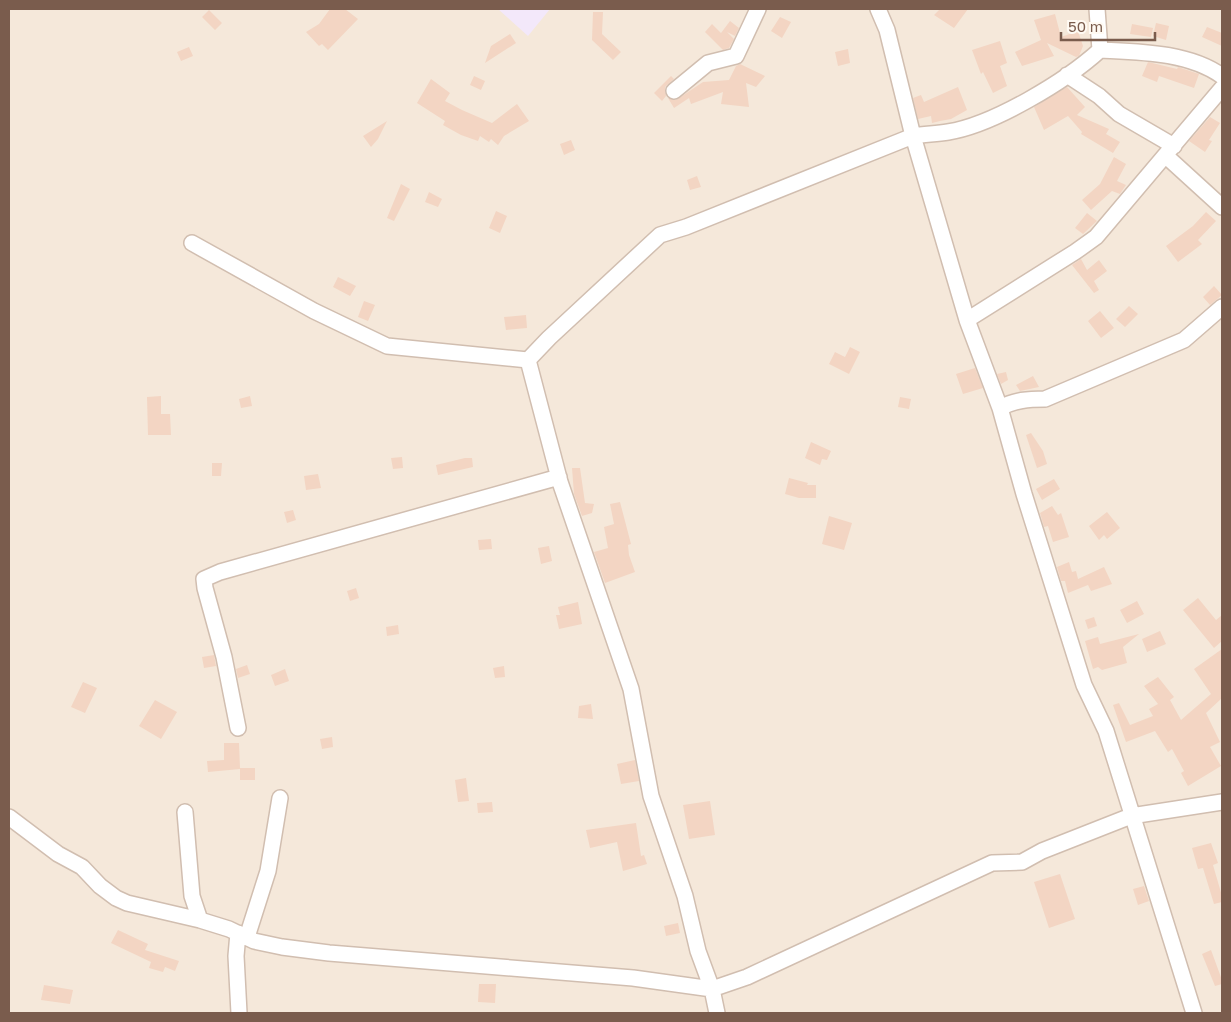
<svg xmlns="http://www.w3.org/2000/svg" width="1231" height="1022" viewBox="0 0 1231 1022" font-family="'Golos Text',sans-serif">
	<style>
		.residential { fill: #f5e8da }
		.education { fill: #f3e8fa }
		.building { fill: #f3d5c3 }
		.lines { fill: none; stroke-linecap: round; stroke-linejoin: round }
		.minor-casing { stroke: #d1beb0; stroke-width: 18 }
		.minor { stroke: #fff; stroke-width: 15 }
	</style>
	<rect width="100%" height="100%" fill="#fdf6ec"/>
	<path class="residential" d="M9,9h1213v1004h-1213z"/>
	<path class="education" d="M498,9h52l-22,27z"/>
	<path class="building" d="M330,9h15l13,10 -30,31 -6,-6 -3,2 -13,-14 13,-8z
		M940,9h28l-14,19 -20,-13z
		M209,10l13,13 -7,7 -13,-13z
		M593,12h10l-1,22 19,18 -8,8 -21,-20z
		M1055,14l6,23 17,-6 5,15 -4,10 -3,1 -29,-14 7,13 -32,10 -7,-14 26,-12 -7,-20z
		M780,17l11,5 -9,16 -11,-7z
		M730,21l9,7 -4,8 -8,-4 7,7 -5,9 -6,2 -18,-18 7,-8 9,9z
		M1156,23l13,3 -3,14 -13,-4z
		M1132,24l21,4 -2,9 -21,-3z
		M1207,27l15,6v13l-20,-9z
		M510,34l6,9 -31,20 6,-17z
		M1000,41l7,22 -7,3 7,20 -14,7 -10,-21 -2,2 -9,-24z
		M189,47l4,9 -12,5 -4,-9z
		M848,49l2,14 -12,3 -3,-14z
		M1148,62l29,7 1,-2 21,7 -5,14 -35,-12 -2,6 -15,-6z
		M740,64l25,12 -9,11 -10,-4 3,24 -28,-3 2,-12 -32,12 -2,-6 -15,10 -6,-10 8,2 27,-18 26,-2 7,-14z
		M474,76l11,5 -4,9 -11,-5z
		M671,76l3,3 -9,8 1,9 -4,5 -8,-8z
		M431,79l19,14 -5,8 17,9 30,13 25,-19 12,17 -25,15 -6,9 -7,-6 -2,3 -9,-6 -2,5 -17,-6 -18,-10 2,-4 -28,-18z
		M958,87l9,23 -16,9 -11,2 -8,2 -1,-7 -13,3 -5,-21 8,-3 3,7z
		M1067,87l18,20 -8,8 32,14 -3,5 14,8 -7,11 -32,-19 1,-2 -14,-16 -24,14 -10,-23z
		M1210,117l10,6 -11,17 3,1 -7,11 -16,-11z
		M387,121l-9,18 -7,8 -8,-11z
		M571,140l4,10 -11,5 -4,-11z
		M1114,157l12,7 -9,17 9,4 -6,9 -8,-3 -21,19 -9,-10 18,-16z
		M697,176l4,11 -11,3 -3,-10z
		M401,184l9,5 -16,32 -7,-3z
		M429,192l13,7 -4,8 -13,-5z
		M496,211l11,5 -7,17 -11,-5z
		M1206,212l10,9 -18,19 4,4 -24,18 -12,-16 27,-20z
		M1087,213l10,8 -14,13 -8,-6z
		M1081,259l6,11 12,-10 8,11 -13,10 5,9 -5,3 -22,-28z
		M338,277l18,9 -6,10 -17,-9z
		M1214,286l8,9 -12,10 -7,-8z
		M364,301l11,4 -7,16 -10,-4z
		M1129,306l9,8 -13,13 -9,-8z
		M1100,311l14,17 -13,10 -13,-17z
		M526,315l1,13 -21,2 -2,-13z
		M850,347l10,5 -11,22 -20,-10 6,-12 10,5z
		M975,368l8,20 -20,6 -7,-20z
		M1006,372l2,8 -7,4 -4,-10z
		M1033,376l6,11 -19,4 -4,-6z
		M161,396v18h9l1,21h-23l-1,-38z
		M250,396l2,10 -11,2 -2,-9z
		M900,397l11,2 -2,10 -11,-2z
		M1031,433l12,18 4,13 -10,4 -11,-33z
		M811,442l20,9 -4,9 -5,-1 -2,6 -15,-7z
		M402,457l1,11 -10,1 -2,-11z
		M465,458h7l1,9 -35,8 -2,-10z
		M212,463h10l-1,13h-9z
		M572,468h8l5,35 9,1 -2,9 -10,3 -8,-22z
		M318,474l3,14 -15,2 -2,-14z
		M789,478l19,5 -1,2h9v13h-17l-14,-4z
		M1054,479l6,10 -18,11 -6,-11z
		M620,502l11,42 -3,1 1,10 6,17 -30,11 -11,-31 14,-4 -4,-21 10,-3 -4,-20z
		M1052,506l6,9 3,-2 8,24 -16,5 -5,-16 -4,1 -4,-14z
		M293,510l3,10 -9,3 -3,-11z
		M1107,512l13,16 -13,11 -3,-4 -5,5 -10,-14z
		M829,516l23,7 -8,27 -22,-6z
		M491,539l1,10 -13,1 -1,-10z
		M549,546l3,15 -11,3 -3,-16z
		M1069,562l3,10 4,-1 2,8 26,-12 8,17 -21,7 -3,-6 -20,8 -3,-12h-4l-4,-14z
		M356,588l3,10 -9,3 -3,-10z
		M1198,598l18,22 6,-5v26l-8,7 -31,-38z
		M1137,601l7,13 -17,9 -7,-13z
		M578,602l4,22 -23,5 -3,-14h4l-2,-8z
		M1094,617l3,9 -9,3 -3,-9z
		M398,625l1,9 -12,2 -1,-9z
		M1160,631l6,13 -19,8 -5,-13z
		M1139,634l-16,13 4,16 -25,7 -4,-3 -5,2 -8,-28 13,-4 2,7z
		M1222,649v49l-16,15 14,29 -10,5 11,19 -33,20 -7,-13 3,-2 -12,-22 -4,3 -13,-21 -29,11 -13,-37 6,-2 11,22 23,-9 -4,-7 9,-5 -14,-18 14,-9 16,20 -4,3 11,20 30,-26 -17,-25z
		M214,655l2,11 -12,2 -2,-11z
		M247,665l3,9 -12,4 -2,-9z
		M504,666l1,11 -10,1 -2,-10z
		M285,669l4,12 -14,5 -4,-11z
		M83,682l14,6 -12,25 -14,-6z
		M155,700l22,12 -16,27 -22,-13z
		M591,704l2,15 -15,-1 1,-12z
		M332,737l1,10 -11,2 -2,-10z
		M224,743h15l1,25h15v12h-15v-11l-32,3 -1,-11 17,-1z
		M635,760l4,21 -18,3 -4,-20z
		M466,778l3,23 -11,1 -3,-22z
		M710,801l5,34 -26,4 -6,-34z
		M492,802l1,10 -15,1 -1,-10z
		M636,823l5,33 3,-1 3,9 -24,7 -6,-29 -27,6 -4,-18z
		M1211,843l7,20 -5,2 9,31v6l-8,2 -11,-36 -5,1 -6,-21z
		M1060,874l15,45 -26,9 -15,-46z
		M1144,886l5,15 -11,4 -5,-16z
		M678,923l2,10 -14,3 -2,-10z
		M118,930l30,14 -3,6 34,11 -4,10 -10,-4 -2,5 -14,-4 2,-6 -40,-19z
		M1211,950l11,30v4l-7,2 -13,-32z
		M479,984h17l-1,19 -17,-1z
		M44,985l29,5 -3,14 -29,-4z"/>
	<g class="lines">
		<defs>
			<path id="minor" d="M878,9l9,21 26,106 54,184 33,88 24,86 60,191 22,46 88,282
				M1097,9l3,41c40,2 88,2 122,26
				M1067,75l32,21 20,18 55,32
				M674,91l34,-28 28,-7 22,-47
				M1166,156l56,51
				M192,243l122,68 73,35 141,14 32,122 71,207 20,107 34,100 13,55 14,38 5,24
				M967,320l108,-68 21,-15 126,-149
				M528,360l21,-22 111,-103 26,-8 227,-91c12,-2 23,-2 35,-4 45,-7 118,-51 152,-82
				M1000,408c14,-8 29,-9 45,-9l139,-59 38,-33
				M238,728l-14,-71 -19,-69 -1,-9 16,-7 339,-95
				M185,812l7,84 8,24
				M9,817l49,37 24,13 18,19 16,12 11,5 73,17 29,9 25,12 28,6 47,6 304,25 79,11 35,-12 245,-114 30,-1 20,-11 89,-35 91,-14
				M238,933l-2,23 3,57
				M247,937l21,-66 12,-73"/>
		</defs>
		<use href="#minor" class="minor-casing"/>
		<use href="#minor" class="minor"/>
	</g>
	<rect width="1231" height="1022" fill="none" stroke="#7a5c4d" stroke-width="20"/>
	<path d="M1061 32v8h94v-8" fill="none" stroke="#7a5c4d" stroke-width="2.5"/>
	<text x="1068" y="32" font-size="15" fill="#7a5c4d" stroke="#fffaf3" stroke-width="4" paint-order="stroke">50 m</text>
</svg>
